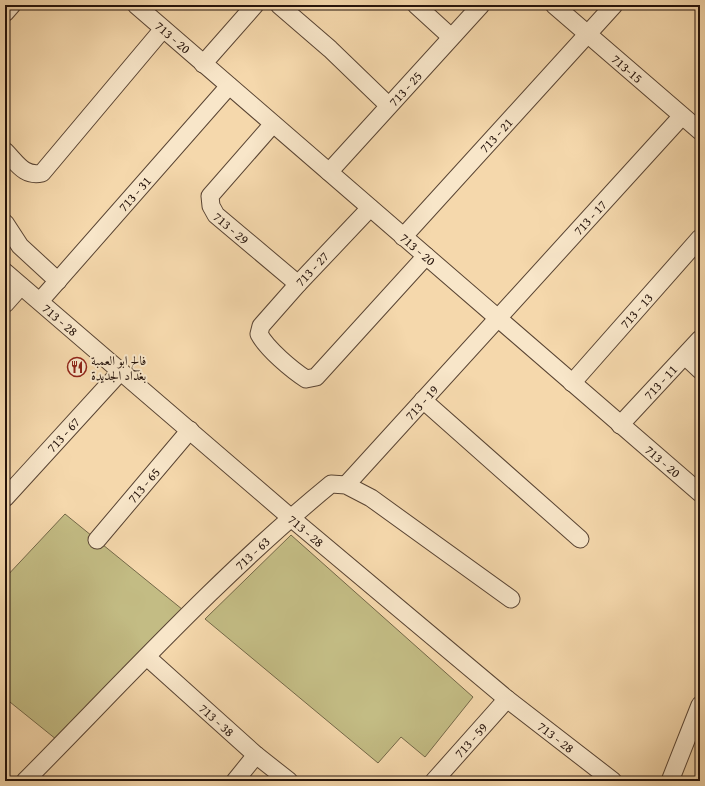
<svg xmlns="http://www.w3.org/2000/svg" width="705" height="786" viewBox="0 0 705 786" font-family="'Gentium Book Plus',Amiri,serif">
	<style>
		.green { fill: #c3bc84; stroke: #746848 }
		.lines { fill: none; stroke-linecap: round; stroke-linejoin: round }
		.minor-casing { stroke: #594433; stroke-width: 19 }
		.minor { stroke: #f8e6c9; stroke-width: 17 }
		.labels { text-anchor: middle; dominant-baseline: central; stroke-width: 4; stroke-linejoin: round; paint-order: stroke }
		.street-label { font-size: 13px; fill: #25130b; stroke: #f8e6c9 }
		.poi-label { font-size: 13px; fill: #25130b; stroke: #f8e6c9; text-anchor: start }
	</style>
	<rect width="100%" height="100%" fill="#f5d8ac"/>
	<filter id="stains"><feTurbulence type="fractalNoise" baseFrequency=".005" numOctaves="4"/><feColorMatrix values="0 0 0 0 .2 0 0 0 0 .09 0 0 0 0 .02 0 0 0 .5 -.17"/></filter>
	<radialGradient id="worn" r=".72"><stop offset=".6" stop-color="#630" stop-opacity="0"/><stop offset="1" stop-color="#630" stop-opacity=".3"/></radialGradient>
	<path class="green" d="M65,514l123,100 -126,130 -57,-46v-120z
		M291,535l182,162 -48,60 -24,-20 -23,26 -173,-144z"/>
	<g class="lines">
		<defs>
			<g id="minor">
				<path id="s1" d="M136,5l564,488"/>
				<path d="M279,5l51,44 58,56"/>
				<path d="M416,5l35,32"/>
				<path id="s2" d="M554,5l146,126"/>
				<path d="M5,13l7,-8"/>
				<path d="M203,64l52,-59"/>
				<path id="s3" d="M273,124l-63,72 1,10 5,9 82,69"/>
				<path d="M5,151c12,12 19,26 37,22l121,-144"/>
				<path id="s4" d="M329,172l152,-167"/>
				<path d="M370,208l-72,76 -37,42 -2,8c8,15 33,36 47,45l10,-2 110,-121"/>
				<path d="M5,223l15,23 38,35"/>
				<path id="s5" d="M403,237l211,-232"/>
				<path id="s6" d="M5,272l285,245 217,182 106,82"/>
				<path id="s7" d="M40,301l189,-215"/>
				<path d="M5,304l16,-18"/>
				<path d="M685,356l15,14"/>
				<path id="s8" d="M572,383l128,-145"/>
				<path d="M423,400l157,139"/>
				<path id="s9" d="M620,425l80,-86"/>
				<path id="s10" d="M346,485l336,-369"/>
				<path id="s11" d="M5,498l116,-127"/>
				<path id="s12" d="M97,540l93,-110"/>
				<path id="s13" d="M147,657l109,98 33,26"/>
				<path id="s14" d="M25,781c100,-101 196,-207 306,-297l15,1 25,13 140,101"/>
				<path d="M235,781l21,-26"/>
				<path id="s15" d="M434,781l73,-82"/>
				<path d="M670,781l30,-76"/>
			</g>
		</defs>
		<use href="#minor" class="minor-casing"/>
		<use href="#minor" class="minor"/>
	</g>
	<defs>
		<symbol id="restaurant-ring" viewBox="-11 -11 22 22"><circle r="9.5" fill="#f8e6c9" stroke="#8f2418" stroke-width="1.5"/><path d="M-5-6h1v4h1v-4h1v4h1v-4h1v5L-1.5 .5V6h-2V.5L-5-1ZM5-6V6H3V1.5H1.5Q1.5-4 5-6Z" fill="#8f2418"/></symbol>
	</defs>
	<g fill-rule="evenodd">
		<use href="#restaurant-ring" x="66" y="356" width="22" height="22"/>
	</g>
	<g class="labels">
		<g class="street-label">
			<text stroke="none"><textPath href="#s1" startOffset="49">713 - 20</textPath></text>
			<text stroke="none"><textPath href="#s2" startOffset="97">713-15</textPath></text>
			<text stroke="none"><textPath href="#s4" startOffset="113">713 - 25</textPath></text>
			<text stroke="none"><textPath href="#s5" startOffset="138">713 - 21</textPath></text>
			<text stroke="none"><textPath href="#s7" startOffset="143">713 - 31</textPath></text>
			<text stroke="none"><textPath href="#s10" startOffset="362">713 - 17</textPath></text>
			<text stroke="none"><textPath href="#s3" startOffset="136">713 - 29</textPath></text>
			<text stroke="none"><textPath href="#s1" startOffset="373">713 - 20</textPath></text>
			<text transform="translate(312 269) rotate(-47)">713 - 27</text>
			<text stroke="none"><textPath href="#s8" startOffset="97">713 - 13</textPath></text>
			<text stroke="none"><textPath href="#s6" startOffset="73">713 - 28</textPath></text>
			<text stroke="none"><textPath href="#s9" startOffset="59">713 - 11</textPath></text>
			<text stroke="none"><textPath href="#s10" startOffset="112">713 - 19</textPath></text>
			<text stroke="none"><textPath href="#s11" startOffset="86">713 - 67</textPath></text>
			<text stroke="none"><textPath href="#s1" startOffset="697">713 - 20</textPath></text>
			<text stroke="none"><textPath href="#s12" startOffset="72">713 - 65</textPath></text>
			<text stroke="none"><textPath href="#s6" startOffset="397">713 - 28</textPath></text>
			<text stroke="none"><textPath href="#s14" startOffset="322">713 - 63</textPath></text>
			<text stroke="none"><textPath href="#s13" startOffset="94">713 - 38</textPath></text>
			<text stroke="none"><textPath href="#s6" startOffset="721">713 - 28</textPath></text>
			<text stroke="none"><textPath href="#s15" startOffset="55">713 - 59</textPath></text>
		</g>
		<g class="poi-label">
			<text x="91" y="360">فالح ابو العمبة<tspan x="91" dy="15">بغداد الجديدة</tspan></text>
		</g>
	</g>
	<rect width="705" height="786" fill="none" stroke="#f5d8ac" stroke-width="20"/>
	<rect x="6" y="6" width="693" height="774" fill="none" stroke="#25130b" stroke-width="2"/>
	<rect x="10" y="10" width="685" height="766" fill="none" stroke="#25130b"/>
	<rect width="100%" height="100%" filter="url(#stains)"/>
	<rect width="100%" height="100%" fill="url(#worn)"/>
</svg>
